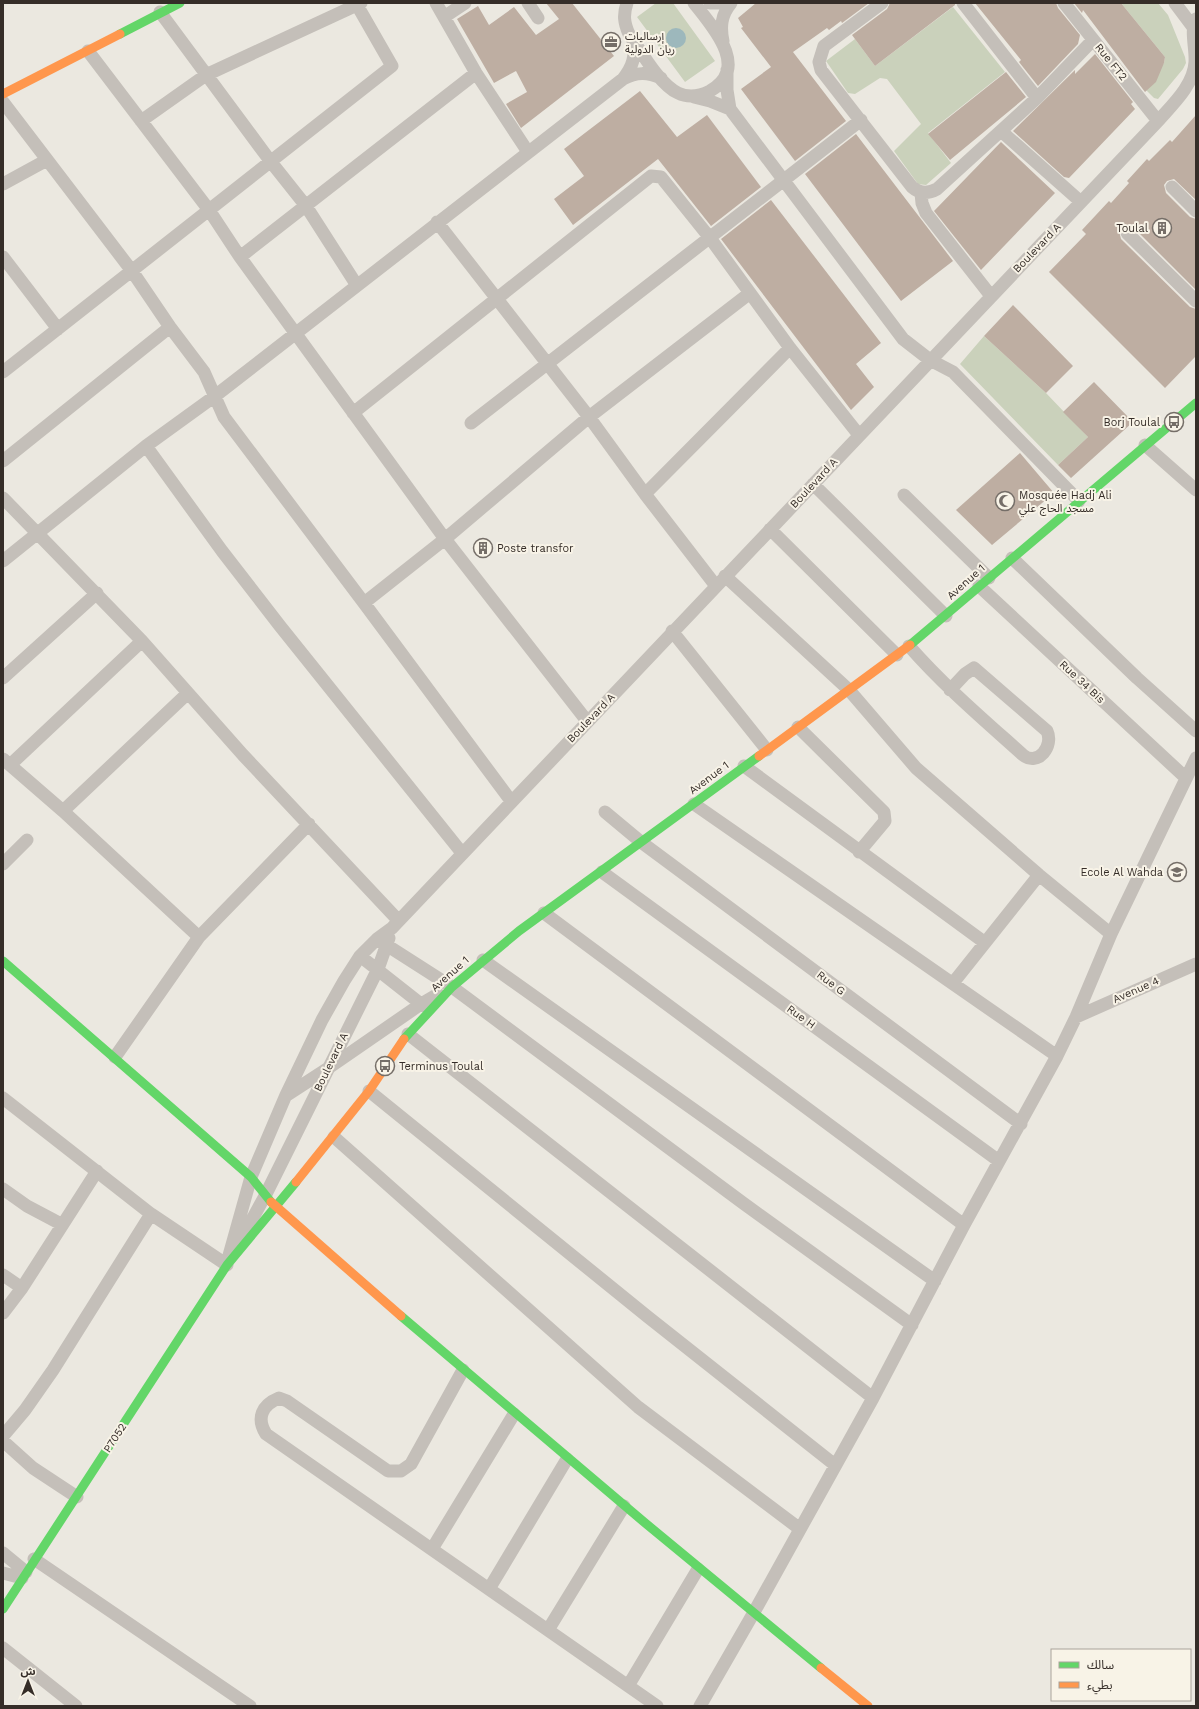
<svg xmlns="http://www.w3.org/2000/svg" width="1199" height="1709" viewBox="0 0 1199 1709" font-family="'Work Sans','Noto Sans Arabic',sans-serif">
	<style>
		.green { fill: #cad1bb }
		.water { fill: #9db8bc }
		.building { fill: #beaea2 }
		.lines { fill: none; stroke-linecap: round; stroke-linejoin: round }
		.street { stroke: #c4bfb9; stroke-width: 13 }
		.fast { stroke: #63d668; stroke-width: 9 }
		.slow { stroke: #ff974d; stroke-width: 9 }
		.labels { text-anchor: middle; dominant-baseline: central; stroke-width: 4; stroke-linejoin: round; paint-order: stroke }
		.poi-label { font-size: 11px; fill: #352d28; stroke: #f8f3e7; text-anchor: start }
		.street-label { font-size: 11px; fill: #352d28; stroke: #f8f3e7 }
	</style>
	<rect width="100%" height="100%" fill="#ebe8e0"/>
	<path class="green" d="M656,3h17l42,58 -30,21 -48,-65z
		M1121,3h37l10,12 17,42 1,6 -3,6 -25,30 -4,-1 -8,-8 18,-27 1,-6z
		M953,7l52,65 -77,61 23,30 -25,22 -8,-1 -24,-33 27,-27 -34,-45 -7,-1 -25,16 -7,-1 -22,-32 29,-22 20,27z
		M984,336l62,57 42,44 -30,28 -98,-101z"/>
	<path class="water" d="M666 38a10 10 0 1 1 20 0a10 10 0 1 1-20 0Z"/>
	<path class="building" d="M546,3h26l42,53 -93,72 -15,-24 21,-12 -11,-21 -22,12 -37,-64 21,-13 11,19 25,-18 22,28 23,-16z
		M756,3h113l-27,20 -1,-2 -12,9 -2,-2 -34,24 53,69 -51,40 -54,-72 30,-22 -30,-39 2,-1 -5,-9z
		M890,3h65v2l-80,61 -23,-31 35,-26z
		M975,3h81l2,5 22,27 -2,9 -40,42 -19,-24 2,-2z
		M1074,3h47l44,54 -1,6 -8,19 -11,10 -62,-82 -1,3z
		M1095,54l38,48 -2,2 4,5 -66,69 -5,-1 -51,-46 62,-61v4z
		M1006,72l20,25 -76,63 -22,-26z
		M640,91l37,46 30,-22 54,72 -50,39 -53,-67 -85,66 -19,-26 30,-23 -20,-27z
		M1196,115v85l-22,-21 -7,2 -3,4 2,8 24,24 6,2v71l-63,-63 -8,-2 -6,6 2,8 69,68 6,2v47l-31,32 -116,-116 37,-38 -4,-4 27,-29 2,2 18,-20 -2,-2 20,-22 2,2 21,-21 2,2z
		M856,134l97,127 -52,40 -96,-127z
		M1001,142l54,51 -74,77 -47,-59z
		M771,200l110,143 -25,21 18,23 -23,23 -130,-171z
		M1013,305l60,61 -27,27 -62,-57z
		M1094,382l39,40 -62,56 -13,-13 30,-28 -25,-25z
		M1020,453l34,40 -62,52 -36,-35z
		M484,539l8,11 -10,7 -8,-10z"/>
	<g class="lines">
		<path class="street" d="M436,3l40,70 52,79
			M528,3l10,15
			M627,3c-4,12 -3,20 2,31 12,17 30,50 49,59 10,5 22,3 32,-2 41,-23 2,-65 -16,-88
			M710,3h13
			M882,3l-58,43 -5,16 2,8 91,117c8,7 16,7 25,2l100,-91 -74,-95
			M1064,3l94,118
			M1175,3l18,24
			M160,12l111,150 35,44 50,78
			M444,17l21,-14
			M723,41c-3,-14 -2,-26 8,-38
			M88,51l121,159 31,47 205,282 142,182
			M727,70v20l3,19 173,230 27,21 23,12 126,129
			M623,79c10,-13 13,-23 10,-38
			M694,97l16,4 20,8
			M1037,98l56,-58
			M3,102l129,169 38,56 34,45 20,45 140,186 147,198
			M141,121l65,-46 155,-72
			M1001,131l80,71
			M3,184l44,-24
			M1172,187l24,24
			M921,193l1,10 4,10 65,83
			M437,222l152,195 56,77 71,92
			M1127,233l69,68
			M3,257l55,72
			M240,257l236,-184
			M3,372l389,-306 -35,-61
			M353,413l298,-237 10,1 49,61 80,110 69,87
			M471,423l390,-303
			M1145,445l51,45
			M146,446l76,105 58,75 182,227
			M3,461l167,-134
			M813,484l133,132
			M645,494l145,-146
			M904,495l85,83
			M3,498l139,143 101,114 155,165
			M770,529l127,126
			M1012,558l125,120 59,53
			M3,561l143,-115 69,-50 408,-317c14,-7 24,-7 38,-1
			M725,576l124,114 67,78 123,107 72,59
			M979,586l207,192
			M364,603l81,-64 144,-122 161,-124
			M672,631l95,119
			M909,646c35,40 75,74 114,109 15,12 31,-9 24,-24l-73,-63 -9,6 -15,16
			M3,678l94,-85
			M798,727l86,85 1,9 -26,31
			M3,759l60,52 136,126
			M10,765l132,-124
			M744,766l240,176
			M694,804l363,252
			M63,811l125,-118
			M605,812l36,30 380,282
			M3,864l24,-24
			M602,872l397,289
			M544,913l420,312
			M377,939l75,48 291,216 169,122
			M360,956l61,48 6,3
			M483,960l452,321
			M953,983l86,-108
			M1076,1017l120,-53
			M408,1034l465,364
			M115,1057l84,-120 110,-113
			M369,1091l279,226 187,148
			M287,1095l40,-26 94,-65 17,-10
			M3,1098l148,116 76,51
			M334,1137l304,270 162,122
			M3,1189l24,17 34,18
			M242,1238l24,-44 112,-225 11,-31
			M228,1259l23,-82 35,-82 36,-75 22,-39 16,-25 17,-17 15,-11 766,-807c14,-16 36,-36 37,-59 1,-14 -5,-31 1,-43
			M3,1275l19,13
			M3,1313l19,-25 75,-117
			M463,1370l-52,94 -10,7h-13l-101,-70 -8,-3c-17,7 -23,20 -13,36l391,272
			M3,1436l22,-26 28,-40 98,-156
			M3,1441l30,27 44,29
			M432,1549l82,-135
			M3,1553l23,19
			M34,1559l216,147
			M3,1573l19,5
			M489,1589l78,-130
			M548,1630l76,-124
			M3,1648l73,58
			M628,1686l70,-117
			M700,1706l53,-92 120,-216 91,-173 93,-169 19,-39 35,-83 85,-176"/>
		<path class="fast" d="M120,34l60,-31
			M910,645l286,-242
			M3,961l248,216 20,25
			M404,1039l48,-52 67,-56 240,-175
			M401,1316l243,206 177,146
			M3,1609l224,-344 69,-83"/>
		<path class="slow" d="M3,94l117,-60
			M759,756l151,-111
			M296,1182l73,-91 35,-52
			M271,1202l130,114
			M821,1668l47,38"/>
	</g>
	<defs>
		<symbol id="office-ring" viewBox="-11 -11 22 22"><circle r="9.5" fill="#f8f3e7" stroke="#756e68" stroke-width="1.5"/><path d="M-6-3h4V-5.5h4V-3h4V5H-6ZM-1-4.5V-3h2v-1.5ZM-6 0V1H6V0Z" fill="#756e68"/></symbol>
		<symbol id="building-ring" viewBox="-11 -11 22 22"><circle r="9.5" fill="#f8f3e7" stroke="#756e68" stroke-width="1.5"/><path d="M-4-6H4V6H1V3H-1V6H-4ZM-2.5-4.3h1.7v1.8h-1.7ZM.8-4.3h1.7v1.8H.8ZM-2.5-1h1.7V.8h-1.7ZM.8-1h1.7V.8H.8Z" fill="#756e68"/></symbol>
		<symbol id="bus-ring" viewBox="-11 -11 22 22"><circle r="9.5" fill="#f8f3e7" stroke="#756e68" stroke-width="1.5"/><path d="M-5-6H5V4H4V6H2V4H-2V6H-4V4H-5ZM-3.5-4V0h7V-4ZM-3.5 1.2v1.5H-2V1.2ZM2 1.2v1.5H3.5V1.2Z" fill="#756e68"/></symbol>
		<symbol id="mosque-ring" viewBox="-11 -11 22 22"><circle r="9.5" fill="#f8f3e7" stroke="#756e68" stroke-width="1.5"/><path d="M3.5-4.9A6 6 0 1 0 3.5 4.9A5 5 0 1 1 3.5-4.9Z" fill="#756e68"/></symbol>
		<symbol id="school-ring" viewBox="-11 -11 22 22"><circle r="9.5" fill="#f8f3e7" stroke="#756e68" stroke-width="1.5"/><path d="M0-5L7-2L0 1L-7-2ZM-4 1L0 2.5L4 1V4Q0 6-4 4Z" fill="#756e68"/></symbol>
	</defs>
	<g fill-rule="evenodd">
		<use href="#office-ring" x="600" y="31" width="22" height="22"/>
		<use href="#building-ring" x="1151" y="217" width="22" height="22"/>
		<use href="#bus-ring" x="1163" y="411" width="22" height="22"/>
		<use href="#mosque-ring" x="994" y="490" width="22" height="22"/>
		<use href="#building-ring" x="472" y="537" width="22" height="22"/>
		<use href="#school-ring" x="1166" y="861" width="22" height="22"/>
		<use href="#bus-ring" x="374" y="1055" width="22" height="22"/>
	</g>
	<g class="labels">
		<g class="poi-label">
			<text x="625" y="36">إرساليات<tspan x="625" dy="13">ریان الدولية</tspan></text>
			<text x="1148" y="228" text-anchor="end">Toulal</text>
			<text x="1160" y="422" text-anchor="end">Borj Toulal</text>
			<text x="1019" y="495">Mosquée Hadj Ali<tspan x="1019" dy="13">مسجد الحاج علي</tspan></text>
			<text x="497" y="548">Poste transfor</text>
			<text x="1163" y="872" text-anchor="end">Ecole Al Wahda</text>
			<text x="399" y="1066">Terminus Toulal</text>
		</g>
		<g class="street-label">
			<text transform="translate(1111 62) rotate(51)">Rue FT2</text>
			<text transform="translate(1037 248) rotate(-46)">Boulevard A</text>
			<text transform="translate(814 483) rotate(-47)">Boulevard A</text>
			<text transform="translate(966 582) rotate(-42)">Avenue 1</text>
			<text transform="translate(1082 682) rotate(43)">Rue 34 Bis</text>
			<text transform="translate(591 718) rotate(-46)">Boulevard A</text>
			<text transform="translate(709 778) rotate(-37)">Avenue 1</text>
			<text transform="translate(450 974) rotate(-42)">Avenue 1</text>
			<text transform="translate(831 983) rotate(37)">Rue G</text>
			<text transform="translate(1136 990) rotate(-24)">Avenue 4</text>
			<text transform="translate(801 1017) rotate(36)">Rue H</text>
			<text transform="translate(331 1062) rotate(-64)">Boulevard A</text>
			<text transform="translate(115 1438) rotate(-57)">P7052</text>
		</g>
	</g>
	<rect width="1199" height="1709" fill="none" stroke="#352d28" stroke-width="8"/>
	<rect x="1051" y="1649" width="140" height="52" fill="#f8f3e7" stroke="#aaa49b"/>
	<rect x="1059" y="1662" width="20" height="6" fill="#63d668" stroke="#aaa49b"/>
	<text x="1087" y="1669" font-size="12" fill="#352d28">سالك</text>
	<rect x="1059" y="1682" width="20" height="6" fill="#ff974d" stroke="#aaa49b"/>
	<text x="1087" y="1689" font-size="12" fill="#352d28">بطيء</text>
	<g transform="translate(28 1681)" stroke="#f8f3e7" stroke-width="3" paint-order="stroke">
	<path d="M0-3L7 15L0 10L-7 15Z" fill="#352d28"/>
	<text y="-6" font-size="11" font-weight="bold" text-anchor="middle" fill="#352d28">ش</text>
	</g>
</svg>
